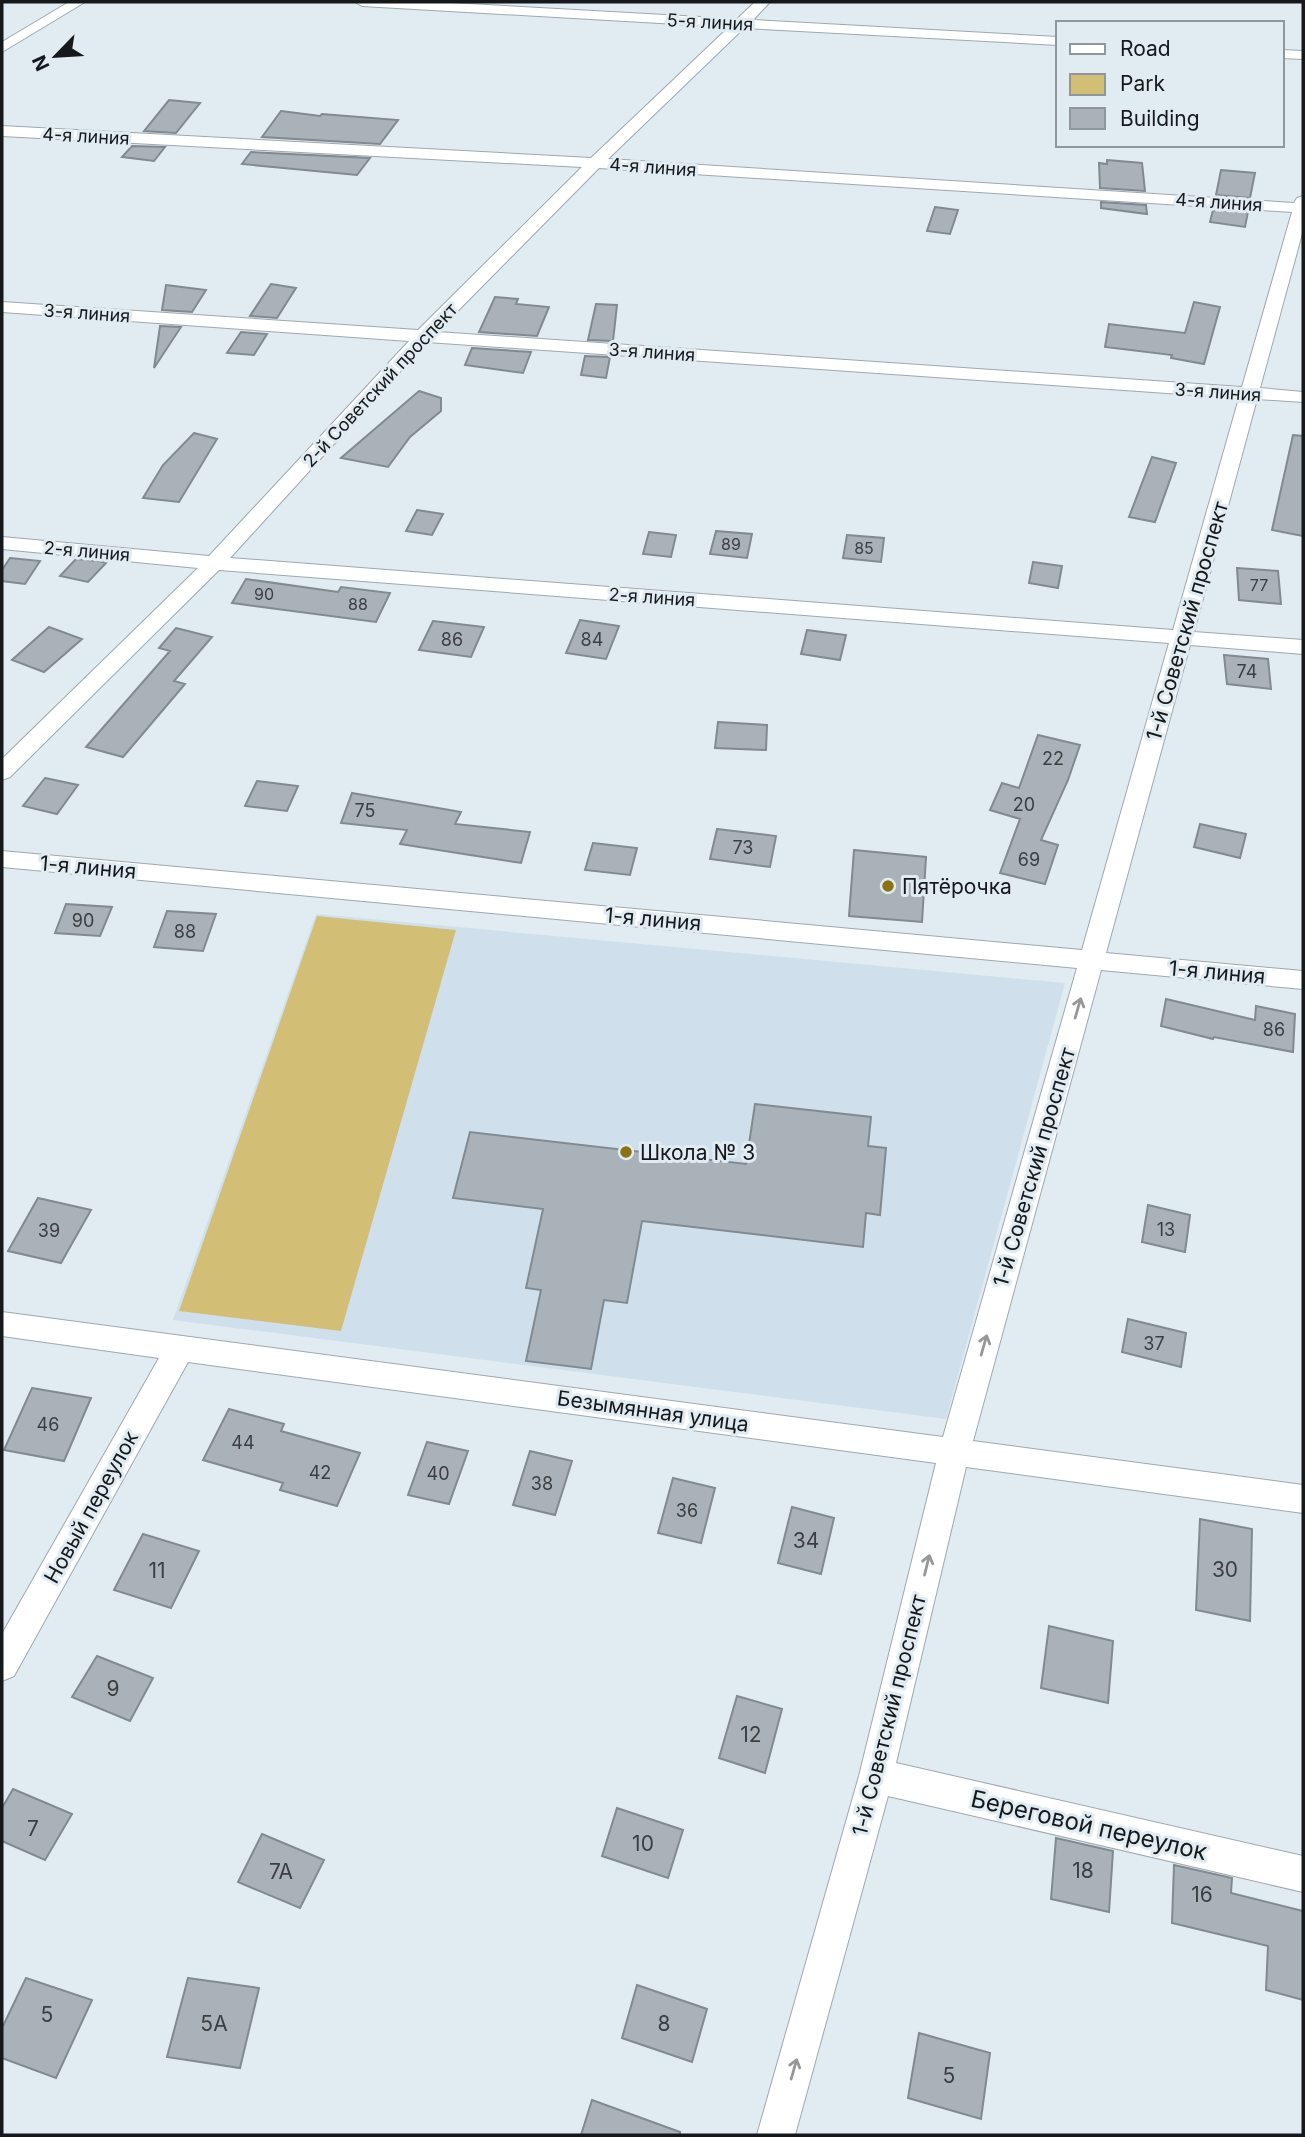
<svg xmlns="http://www.w3.org/2000/svg" width="1305" height="2137" viewBox="0 0 1305 2137" font-family="Inter,sans-serif">
	<style>
		.built { fill: #cfe0ec }
		.green { fill: #d3be76 }
		.building { fill: #a9b2b9; stroke: #818a90; stroke-width: 2 }
		.lines { fill: none; stroke-linecap: round; stroke-linejoin: round }
		.minor-casing { stroke: #9fa8af; stroke-width: 2 }
		.minor { fill: #fff; fill-rule: evenodd }
		.oneway { stroke: #969898 }
		.poi-dot { fill: #8a7215; stroke: #e1ebf2; stroke-width: 2.5 }
		.labels { text-anchor: middle; dominant-baseline: central; stroke-width: 6; stroke-linejoin: round; paint-order: stroke }
		.far-number-label { font-size: 16px; fill: #3b3f42 }
		.far-street-label { font-size: 18px; fill: #16191b; stroke: #e1ebf2 }
		.number-label { font-size: 18px; fill: #3b3f42 }
		.street-label { font-size: 21px; fill: #16191b; stroke: #e1ebf2 }
		.poi-label { font-size: 21px; fill: #16191b; stroke: #e1ebf2; text-anchor: start }
		.near-number-label { font-size: 21px; fill: #3b3f42 }
		.near-street-label { font-size: 24px; fill: #16191b; stroke: #e1ebf2 }
	</style>
	<rect width="100%" height="100%" fill="#e1ebf2"/>
	<path class="built" d="M316,914l749,69 -119,436 -773,-99z"/>
	<path class="green" d="M317,916l139,14 -115,401 -162,-20z"/>
	<path class="building" d="M169,100l31,3 -24,30 -32,-2z
		M281,111l39,5 2,-2 76,6 -18,24 -118,-7z
		M132,146l33,1 -11,14 -32,-4z
		M251,152l119,6 -13,17 -115,-11z
		M1107,160l35,3 3,28 -45,-3 -1,-25 8,1z
		M1221,170l34,3 -5,25 -34,-3z
		M1101,202l45,3 1,9 -46,-6z
		M935,207l23,3 -8,24 -23,-3z
		M1213,210l35,2 -3,15 -35,-5z
		M271,284l25,4 -19,30 -27,-2z
		M166,285l40,5 -14,22 -30,-2z
		M495,297l23,2 -2,5 33,3 -12,29 -58,-4z
		M1194,302l26,5 -16,57 -33,-6 1,-3 -67,-8 4,-23 76,9z
		M596,304l21,1 -4,36 -25,-1z
		M160,326l21,1 -27,41z
		M241,332l26,2 -13,21 -27,-2z
		M472,348l59,4 -8,21 -58,-8z
		M585,356l25,1 -4,21 -25,-3z
		M419,391l22,7v13l-31,26 -22,30 -47,-9z
		M194,433l23,6 -38,63 -36,-4 20,-33z
		M1293,435l10,1v100l-31,-6z
		M1152,457l24,6 -21,59 -26,-5z
		M417,510l26,4 -11,21 -26,-4z
		M716,531l36,3 -5,24 -37,-4z
		M649,532l27,3 -5,22 -28,-3z
		M847,535l37,3 -3,24 -38,-4z
		M10,558l30,3 -15,23 -23,-3v-11z
		M76,559l23,2 7,2 -18,19 -28,-6z
		M1033,562l29,4 -4,22 -29,-5z
		M1237,568l41,3 3,33 -42,-4z
		M246,579l92,13 3,-5 49,6 -14,29 -144,-19z
		M580,620l39,6 -13,33 -40,-6z
		M433,621l51,6 -13,30 -52,-7z
		M49,627l33,12 -38,33 -32,-12z
		M176,628l36,9 -38,44 11,3 -62,73 -37,-10 84,-96 -11,-3z
		M807,630l39,5 -6,25 -39,-6z
		M1224,655l44,4 3,30 -44,-5z
		M718,722l49,3 -1,25 -51,-2z
		M1038,735l42,10 -12,35 -27,60 17,5 -13,39 -45,-11 20,-54 -30,-9 12,-27 17,5z
		M45,778l33,7 -21,29 -34,-8z
		M257,781l41,5 -11,25 -42,-5z
		M352,793l109,19 -6,12 75,8 -9,31 -121,-19 7,-14 -66,-7z
		M1200,824l46,10 -6,24 -46,-11z
		M717,829l59,7 -6,31 -60,-8z
		M593,843l44,5 -7,27 -45,-5z
		M854,850l72,7 -4,65 -73,-6z
		M66,904l46,3 -12,29 -45,-3z
		M167,911l49,3 -13,37 -49,-4z
		M1166,999l89,21 1,-14 39,8 -2,38 -79,-15 -1,2 -52,-13z
		M755,1104l116,13 -3,29 18,2 -6,67 -14,-2 -3,34 -221,-26 -15,82 -23,-3 -13,69 -65,-8 15,-71 -15,-2 17,-79 -90,-11 17,-66 276,32z
		M38,1198l53,12 -30,53 -53,-12z
		M1148,1205l42,10 -5,37 -43,-10z
		M1128,1319l58,14 -5,34 -59,-15z
		M32,1388l59,10 -27,63 -60,-11z
		M229,1409l55,15 -3,7 79,22 -23,53 -57,-16 3,-7 -80,-23z
		M427,1442l41,9 -19,53 -41,-9z
		M530,1451l42,10 -17,54 -42,-10z
		M673,1478l42,10 -14,55 -43,-10z
		M792,1507l42,11 -13,56 -43,-11z
		M1200,1519l52,10 -2,92 -54,-11z
		M143,1534l56,17 -28,57 -57,-18z
		M1049,1626l64,15 -5,62 -67,-15z
		M97,1656l56,22 -23,43 -58,-24z
		M737,1696l45,13 -17,64 -46,-15z
		M13,1789l59,25 -27,46 -43,-19v-33z
		M617,1808l66,22 -15,48 -66,-22z
		M262,1834l62,26 -24,48 -62,-26z
		M1056,1838l57,13 -4,61 -58,-13z
		M1174,1865l58,13 -1,15 72,18v89l-37,-10 2,-44 -96,-23z
		M26,1978l66,22 -36,78 -54,-20v-30z
		M188,1978l71,10 -19,80 -73,-11z
		M637,1985l70,24 -15,53 -70,-24z
		M919,2033l71,20 -9,66 -73,-21z
		M592,2100l88,32v3h-99z"/>
	<g class="lines">
		<defs>
			<path id="minor" d="M69,2h16l-83,50v-10z
				M355,2h78l304,17 18,-17h15l-17,18 305,17v8l-314,-17 -136,131 686,44 3,-5 6,-2v34l-43,158 43,4v10l-46,-3 -63,233 109,8v14l-113,-9 -84,308 197,18v18l-202,-19 -128,471 330,44v28l-337,-46 -70,296 407,93v36l-415,-96 -93,339h-38l102,-359 77,-313 -748,-101 -174,314 -12,5v-47l157,-276 -157,-22v-24l941,125 134,-469 -1075,-101v-16l1080,99 87,-307 -950,-73 -209,207 -8,3v-21l196,-191 -196,-19v-12l207,19 200,-215 -407,-29v-10l416,28 164,-163 -580,-31v-10l589,32 138,-131 -367,-21zM599,168l693,44 -50,175 -805,-55zM427,342l812,56 -66,232 -943,-72z
				M1282,50l21,1v8l-21,-1z"/>
		</defs>
		<use href="#minor" class="minor-casing"/>
		<use href="#minor" class="minor"/>
	</g>
	<defs><path id="oneway-shaft" d="M-6 0H5M1.5-3L5.5 0L1.5 3" fill="none" stroke-width="1.6" stroke-linecap="round" stroke-linejoin="round" transform="scale(1.75)"/></defs>
	<g class="oneway">
		<use href="#oneway-shaft" transform="translate(1078 1008) rotate(-74)"/>
		<use href="#oneway-shaft" transform="translate(984 1345) rotate(-74)"/>
		<use href="#oneway-shaft" transform="translate(927 1565) rotate(-76)"/>
		<use href="#oneway-shaft" transform="translate(794 2069) rotate(-74)"/>
	</g>
	<g class="poi-dot">
		<circle cx="888" cy="886" r="7"/>
		<circle cx="626" cy="1152" r="7"/>
	</g>
	<g class="labels">
		<g class="far-number-label">
			<text x="731" y="544">89</text>
			<text x="864" y="548">85</text>
			<text x="1259" y="585">77</text>
			<text x="264" y="594">90</text>
			<text x="358" y="604">88</text>
		</g>
		<g class="far-street-label">
			<text transform="translate(710 22) rotate(3)">5-я линия</text>
			<text transform="translate(86 136) rotate(3)">4-я линия</text>
			<text transform="translate(653 167) rotate(4)">4-я линия</text>
			<text transform="translate(1219 202) rotate(4)">4-я линия</text>
			<text transform="translate(87 313) rotate(4)">3-я линия</text>
			<text transform="translate(652 352) rotate(4)">3-я линия</text>
			<text transform="translate(380 385) rotate(-47)">2-й Советский проспект</text>
			<text transform="translate(1218 392) rotate(4)">3-я линия</text>
			<text transform="translate(87 551) rotate(5)">2-я линия</text>
			<text transform="translate(652 597) rotate(4)">2-я линия</text>
		</g>
		<g class="number-label">
			<text x="452" y="639">86</text>
			<text x="592" y="639">84</text>
			<text x="1247" y="671">74</text>
			<text x="1053" y="758">22</text>
			<text x="1024" y="804">20</text>
			<text x="365" y="810">75</text>
			<text x="743" y="847">73</text>
			<text x="1029" y="859">69</text>
			<text x="83" y="920">90</text>
			<text x="185" y="931">88</text>
			<text x="1274" y="1029">86</text>
			<text x="1166" y="1229">13</text>
			<text x="49" y="1230">39</text>
			<text x="1154" y="1343">37</text>
			<text x="48" y="1424">46</text>
			<text x="243" y="1442">44</text>
			<text x="320" y="1472">42</text>
			<text x="438" y="1473">40</text>
			<text x="542" y="1483">38</text>
			<text x="687" y="1510">36</text>
		</g>
		<g class="street-label">
			<text transform="translate(1187 621) rotate(-74)">1-й Советский проспект</text>
			<text transform="translate(88 867) rotate(5)">1-я линия</text>
			<text transform="translate(653 919) rotate(5)">1-я линия</text>
			<text transform="translate(1217 972) rotate(5)">1-я линия</text>
			<text transform="translate(1034 1167) rotate(-74)">1-й Советский проспект</text>
			<text transform="translate(653 1411) rotate(8)">Безымянная улица</text>
			<text transform="translate(91 1507) rotate(-61)">Новый переулок</text>
			<text transform="translate(889 1715) rotate(-76)">1-й Советский проспект</text>
		</g>
		<g class="poi-label">
			<text x="902" y="886">Пятёрочка</text>
			<text x="640" y="1152">Школа № 3</text>
		</g>
		<g class="near-number-label">
			<text x="806" y="1540">34</text>
			<text x="1225" y="1569">30</text>
			<text x="157" y="1570">11</text>
			<text x="113" y="1688">9</text>
			<text x="751" y="1734">12</text>
			<text x="33" y="1828">7</text>
			<text x="643" y="1843">10</text>
			<text x="1083" y="1870">18</text>
			<text x="281" y="1871">7А</text>
			<text x="1202" y="1894">16</text>
			<text x="47" y="2014">5</text>
			<text x="214" y="2023">5А</text>
			<text x="664" y="2023">8</text>
			<text x="949" y="2075">5</text>
		</g>
		<g class="near-street-label">
			<text transform="translate(1089 1825) rotate(13)">Береговой переулок</text>
		</g>
	</g>
	<rect width="1305" height="2137" fill="none" stroke="#16191b" stroke-width="7"/>
	<rect x="1056" y="21" width="228" height="126" fill="#e1ebf2" stroke="#90979c" stroke-width="2"/>
	<rect x="1070" y="44" width="35" height="10" fill="#ffffff" stroke="#90979c" stroke-width="2"/>
	<text x="1120" y="56" font-size="21" fill="#16191b">Road</text>
	<rect x="1070" y="74" width="35" height="21" fill="#d3be76" stroke="#90979c" stroke-width="2"/>
	<text x="1120" y="91" font-size="21" fill="#16191b">Park</text>
	<rect x="1070" y="108" width="35" height="21" fill="#a9b2b9" stroke="#90979c" stroke-width="2"/>
	<text x="1120" y="126" font-size="21" fill="#16191b">Building</text>
	<g transform="translate(56 56) rotate(245)" stroke="#e1ebf2" stroke-width="5" paint-order="stroke">
	<path d="M0-5L12 26L0 18L-12 26Z" fill="#16191b"/>
	<text y="-10" font-size="19" font-weight="bold" text-anchor="middle" fill="#16191b">N</text>
	</g>
</svg>
